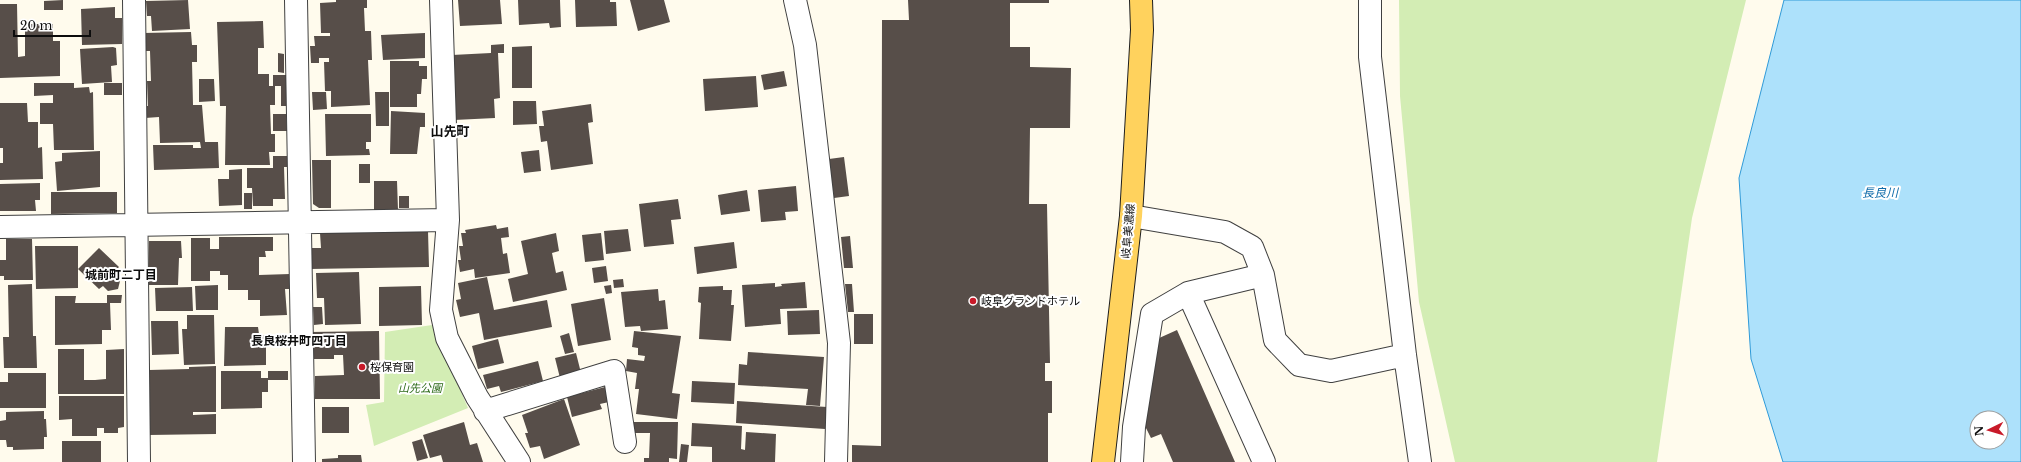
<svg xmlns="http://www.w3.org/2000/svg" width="2021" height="462" viewBox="0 0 2021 462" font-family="'Libre Baskerville','Noto Sans JP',serif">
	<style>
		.green { fill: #d3edb4 }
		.water { fill: #ade1fb; stroke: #2f9ad8; fill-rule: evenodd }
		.building { fill: #574e49 }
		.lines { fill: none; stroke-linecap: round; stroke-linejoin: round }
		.minor-casing { stroke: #404040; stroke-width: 24 }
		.major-casing { stroke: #1e1e1e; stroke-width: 24 }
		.minor { stroke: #fff; stroke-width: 22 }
		.major { stroke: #ffd25d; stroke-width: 22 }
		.poi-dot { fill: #c81a29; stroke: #fff; stroke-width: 1.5 }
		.labels { text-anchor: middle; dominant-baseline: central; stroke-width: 4; stroke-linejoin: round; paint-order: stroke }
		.street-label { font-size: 11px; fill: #0d0d0d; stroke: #fff }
		.poi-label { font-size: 11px; fill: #0d0d0d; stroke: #fff; text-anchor: start }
		.park-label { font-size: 11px; font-style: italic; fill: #2c6a18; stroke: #fff }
		.water-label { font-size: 12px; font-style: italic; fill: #0d6aa9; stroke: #fff }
		.neighbourhood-label { font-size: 12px; font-weight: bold; fill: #0d0d0d; stroke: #fff }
		.quarter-label { font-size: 13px; font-weight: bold; fill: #0d0d0d; stroke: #fff }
	</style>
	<rect width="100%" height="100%" fill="#fffbed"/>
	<path class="green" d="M1399,0h347l-54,218 -35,244h-202l-36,-160 -19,-206z
		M432,325l36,83 -94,38 -8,-41 18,-3 1,-70z"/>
	<path class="water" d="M1784,0h237v462h-238l-32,-103 -12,-181zM1977,418h24v24h-24z"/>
	<path class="building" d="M63,0v10h-19v-9z
		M188,0l2,29 -38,2 -1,-15h-4l-1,-15z
		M336,0h31v8h-3l1,23h6l1,29h-4l2,45 -39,2v-16h-6l-1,-29h5v-4h-10v5h-8l-1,-17h5l-1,-10h16v-3h-9l-1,-30 16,-1z
		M458,0h42l2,24 -42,2z
		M518,0h42l1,27 -11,1 -1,-5 -30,2z
		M575,0h35v2h6l1,24 -41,1z
		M630,0h34l6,22 -32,9z
		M908,0h141v3h-39v44h20v20l41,1 -1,60h-40l-1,76h18l3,159h-5v18h7v32h-4v49h-196v-17l29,1 1,-426h27z
		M0,4h17l1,53 7,-1v-32h28v17h7v35l-60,2z
		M115,7v11h7v26l-40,1 -1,-36z
		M263,21l1,27h-6v26h11v12h6v19h-5l1,29h4v18h-6l1,13h-45l1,-59h-6l-3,-84z
		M191,32l1,13h5v17h-5l1,43h9l3,37h13l1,26 -65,2 -1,-25h40v3h8l-1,-6 -40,1 -1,-26 -14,1v-12h3l-1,-25h4l-1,-30h-7v-18z
		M425,33v25l-42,2 -2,-25z
		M504,44v9h-6l2,45 -6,1 1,19 -41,2 -2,-65 39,-2v-8z
		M532,46v42h-20v-41z
		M113,47l3,1 1,17 -6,1 1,16 -30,2 -2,-35z
		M278,53l6,1v19l-6,-1z
		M390,61h29v5h8v13h-5l-1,15h-4v13h-27z
		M784,71l3,15 -23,4 -3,-15z
		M273,75h13l1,31h-6v-20h-8z
		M756,76l2,31 -53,4 -2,-32z
		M199,79h15l1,22 -16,1z
		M34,83h40v5l15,-1 1,6 3,-1 1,58h-40l-1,-26h-13v-21h13v-8l-19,1z
		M104,83h18v12h-18z
		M312,92h14l1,17 -14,1z
		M375,92h14v34h-13z
		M513,101h23l1,23 -24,1z
		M0,103h27l1,19h10v26l4,-1 1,32 -43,1v-17h3v-15h-3z
		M591,104l2,18 -5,1 5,41 -42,6 -4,-29 -6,1 -2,-16h5l-2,-15z
		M391,111l34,2v14h-5l-3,27h-27z
		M273,114h13l1,17h-14z
		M325,114h46v28h-5v7h3l1,6 -44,1z
		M539,150l2,21 -17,2 -3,-21z
		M100,151v36l-43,4 -2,-29 7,-1v-8z
		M273,156h15l1,11h-5l1,32h-12v7h-20l-1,-18h-5v-20h26z
		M844,157l5,39 -15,2 -5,-39z
		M312,160h19v48h-12l-6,-4z
		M359,164h11v19h-11z
		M242,169v36l-23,1 -1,-27h11v-9z
		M374,181h23l1,29 -24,1z
		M40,183v17h-5l1,11h-36v-27z
		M796,186l2,25 -13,1 1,8 -25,2 -3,-32z
		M747,190l3,21 -29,4 -3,-20z
		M51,192h66v21l-66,1z
		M244,193h8v16h-8z
		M399,196h10v12h-10z
		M678,199l3,20 -10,1 3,24 -30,3 -5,-43z
		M496,225l1,4 11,-2 1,10 -8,1 2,16 4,-1 3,20 -35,5 -1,-9 -14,3 -2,-12h3l-2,-14h4l-2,-13h5l-1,-3z
		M628,229l3,22 -25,3 -2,-23z
		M428,231l1,36 -119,2 -1,-21h12l-1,-15z
		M556,233l3,18 -7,2 4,20 7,-2 4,19 -54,12 -5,-23 20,-5 -7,-33z
		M601,233l3,27 -19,2 -3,-27z
		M850,236l3,32h-9l-3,-31z
		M219,237h54v14h-8l1,6h-7v18l31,-1v15h-5l2,26 -27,1v-16h-12v-10h-20v-15h-8v-4h-10v10h-19v-43h19v11h9z
		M6,239h26l1,41h-29v-4h-4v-16h6z
		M149,241h32l1,17h-3l-1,27h-29z
		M734,242l3,26 -40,6 -3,-27z
		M35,246h43v42l-42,1z
		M99,248l20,19 -6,6 7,8 -2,8 -10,2 -5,-5 -4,3 -21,-20z
		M606,266l2,15 -14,2 -2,-15z
		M359,272l2,52 -36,1 -1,-27h-7l-1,-25z
		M487,277l7,33 53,-10 5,27 -68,13 -5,-27 -19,4 -4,-17 5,-1 -3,-16z
		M623,279l1,8 -10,1 -1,-8z
		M805,282l2,26 -27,1 1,15 -36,3 -3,-42 33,-2v4l7,-1 -1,-2z
		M32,284l1,52h3l1,32h-33l-1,-31h6l-1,-52z
		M845,284h7l2,28h-6z
		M218,285v25h-22l-1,-24z
		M611,285l1,8 -6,1 -2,-8z
		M421,286l1,39 -43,1v-39z
		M723,286v4h9l-1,15h3l-3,36 -32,-2 2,-36 -3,-1 1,-15z
		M192,287l1,24h-37l-1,-23z
		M658,289l1,12 6,-1 3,29 -27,2 -1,-5 -15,1 -4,-35z
		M107,295h15l-1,8h-11l1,27h-9v14l-47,1v-49h21l-1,7h32z
		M604,298l7,42 -33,6 -7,-42z
		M313,307h9l1,17 -9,1z
		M819,310l1,24 -32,1 -1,-24z
		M854,314h19v30h-19z
		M187,315h27l1,49 -31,1 -2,-36h5z
		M151,321h27l1,33 -27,1z
		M225,327h33l1,7 7,2v29l-42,1z
		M1177,330l58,132h-62l-12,-28 -10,4 -6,-12 12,-87z
		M379,331l1,68h-65v-23l29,-1 -1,-20h-9v4h-24v-27z
		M634,331l47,5 -9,57 8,1 -3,25 -41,-5 3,-25h-4l2,-16 -11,-2 1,-12 17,2 1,-5 -7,-1v-7l-6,-1z
		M569,333l5,19 -9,2 -5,-18z
		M498,339l6,24 -26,6 -6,-23z
		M58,349h26v31h11l11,-1v-29l18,-1v45h-66z
		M748,352l76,5 -4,49 -14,-1 2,-16 -70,-4 1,-21 8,1z
		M576,353l5,20 -21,5 -5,-20z
		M538,361l5,20 -42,11 -2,-6 -12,3 -4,-14z
		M216,366v46h-23v3l23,-1v20l-67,1 -1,-21h2l-1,-44 40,-1v-2z
		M221,371h40v7h7v-7h20v9h-20v12h-6v16l-41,1z
		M8,373h38v35h-46v-26h8z
		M692,381l43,2 -1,21 -43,-2z
		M605,387l4,15 -9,2 2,5 -30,8 -5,-20z
		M59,396h65v31l-6,1v5h-14v-5h-7v8h-25v-17l-13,1z
		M564,399l16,46 -36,14 -4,-13 -10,2 -5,-15h3l-6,-18z
		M737,401l90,6 -2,22 -89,-6z
		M322,407h27v26h-27z
		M44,411v8h2l1,18h-3v12l-31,1v-3h-6l-1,-7h-6v-19l6,-1v-8z
		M464,422l6,23 7,-2 6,19h-40l-2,-7 -11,3 -7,-23z
		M634,422h44l-1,37 -8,-1v4h-25v-4h5l1,-25h-16z
		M692,423l50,3 -1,23 4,1 1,-18 30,2 -1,28h-63v-15l-21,-1z
		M422,439l6,19 -11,3 -5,-19z
		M62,441h39v21h-39z
		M681,444l8,1 -2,17h-8z
		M338,455h23l1,7h-40v-3l16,-1z"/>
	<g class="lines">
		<defs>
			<path id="minor" d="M134,0l5,462
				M296,0l8,462
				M441,0l7,220 -7,90 6,28 30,59 42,65
				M795,0l10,45 34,298 -3,119
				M1370,0v57l35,298 15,107
				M1131,216l94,16 27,15 11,28 12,65 24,25 32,6 74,-16
				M0,227l448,-7
				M1188,293l76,169
				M485,411l129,-40 11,71
				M1132,462l2,-35 18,-113 36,-21 75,-18"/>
			<path id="major" d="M1103,462l28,-246 11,-186 -1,-30"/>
		</defs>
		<use href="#minor" class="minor-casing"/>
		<use href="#major" class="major-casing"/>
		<use href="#minor" class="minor"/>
		<use href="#major" class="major"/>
	</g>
	<g class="poi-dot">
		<circle cx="973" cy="301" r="4"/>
		<circle cx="362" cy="367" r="4"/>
	</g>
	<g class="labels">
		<g class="street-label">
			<text transform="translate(1128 231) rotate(-85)">岐阜美濃線</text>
		</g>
		<g class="poi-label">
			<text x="981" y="301">岐阜グランドホテル</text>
			<text x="370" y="367">桜保育園</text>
		</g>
		<g class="park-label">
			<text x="420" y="388">山先公園</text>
		</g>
		<g class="water-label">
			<text x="1880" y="192">長良川</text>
		</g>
		<g class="neighbourhood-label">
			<text x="121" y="274">城前町二丁目</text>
			<text x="299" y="340">長良桜井町四丁目</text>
		</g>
		<g class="quarter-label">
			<text x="450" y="131">山先町</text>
		</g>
	</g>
	<g transform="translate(1989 430) rotate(265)"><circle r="19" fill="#ffffff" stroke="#9e9e9e"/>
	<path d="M0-3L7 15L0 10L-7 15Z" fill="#c81a29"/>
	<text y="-6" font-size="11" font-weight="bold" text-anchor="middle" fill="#0d0d0d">N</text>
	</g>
	<path d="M14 30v6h76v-6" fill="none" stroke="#0d0d0d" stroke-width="2"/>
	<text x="20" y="30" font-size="12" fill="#0d0d0d" stroke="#ffffff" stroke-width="3" paint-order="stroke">20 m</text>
</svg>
